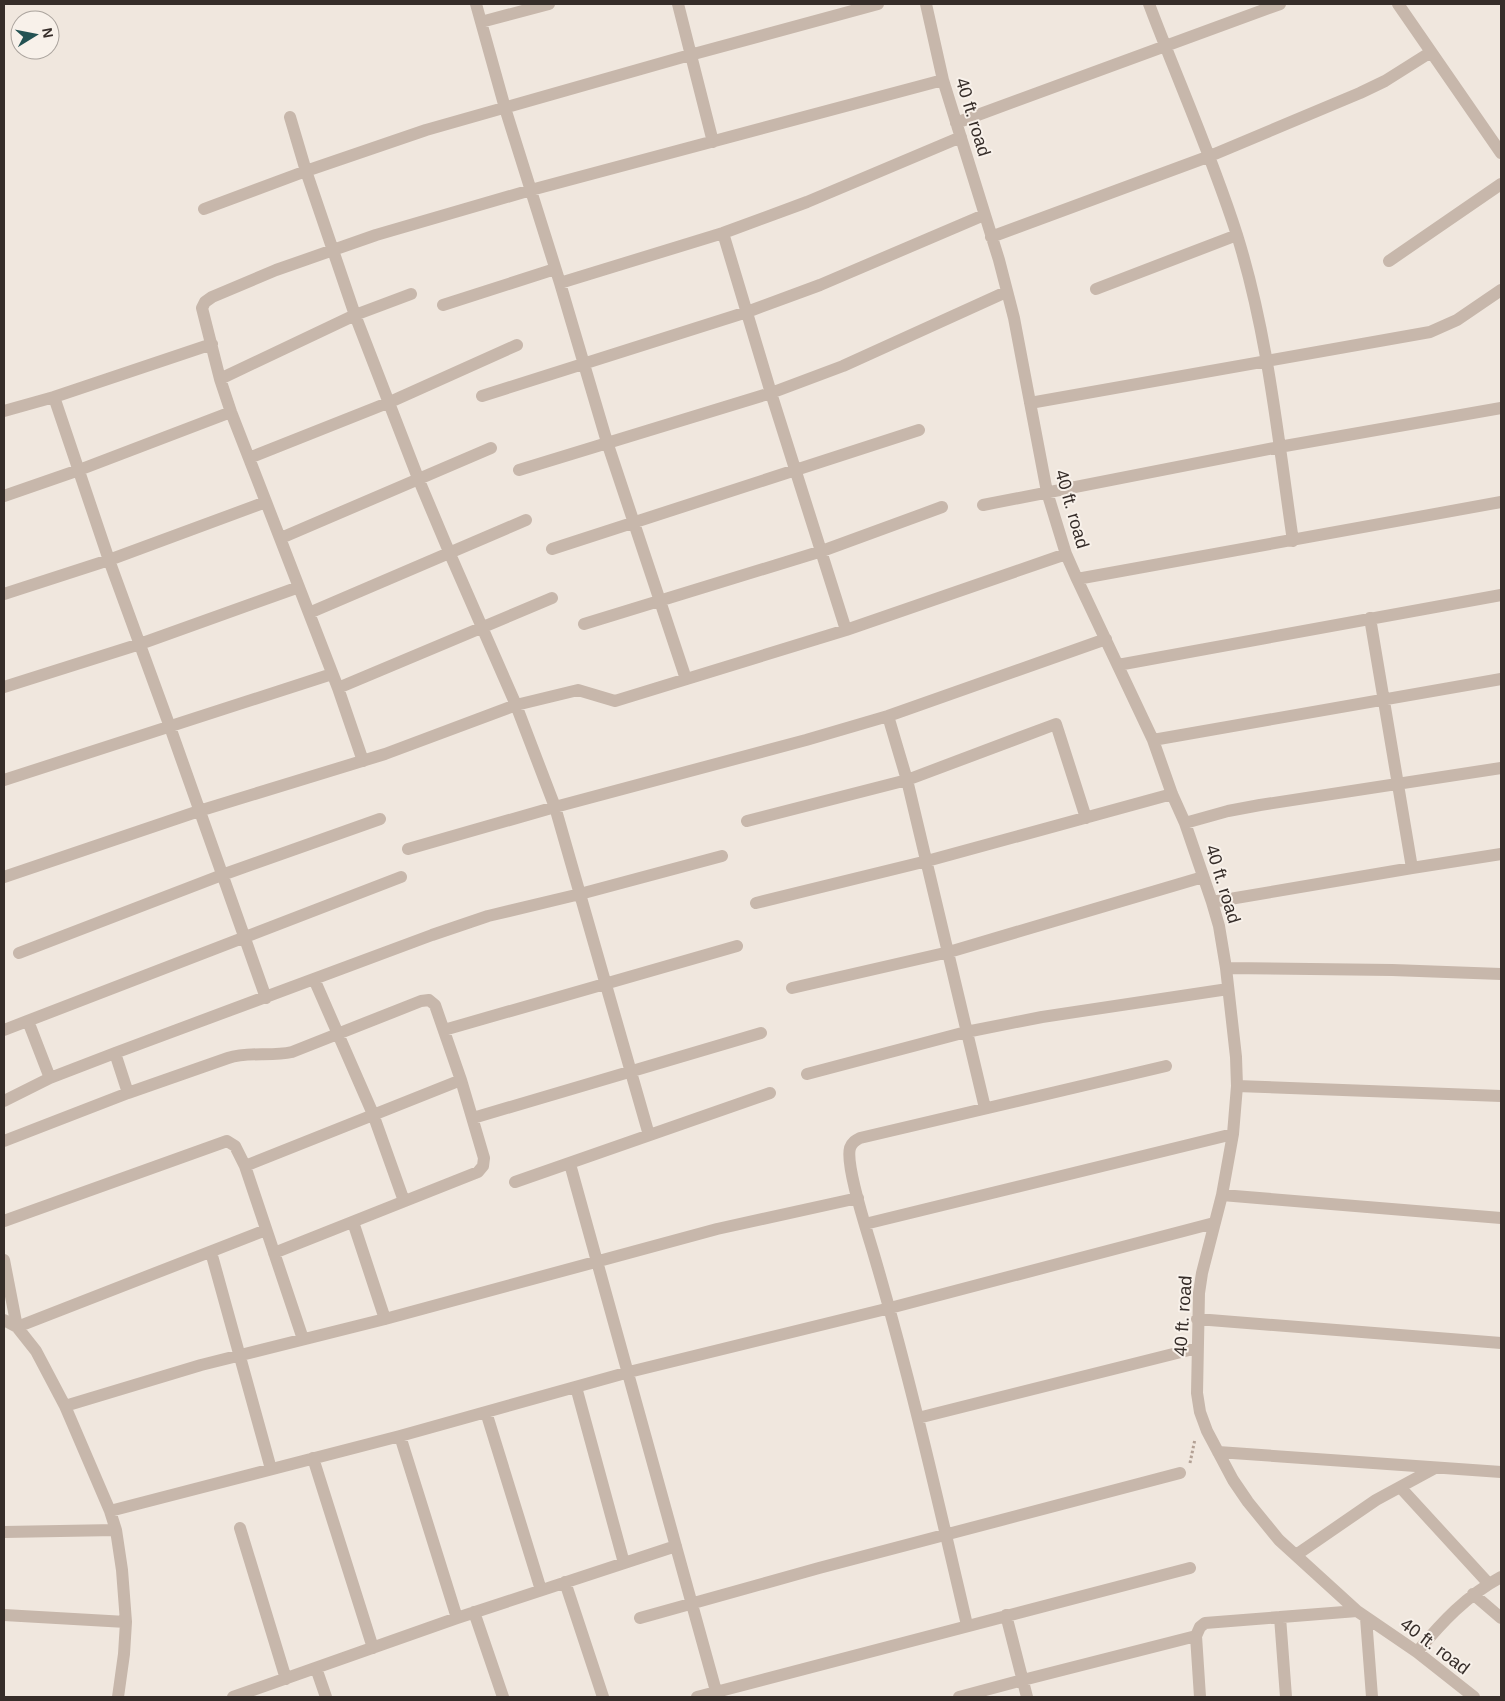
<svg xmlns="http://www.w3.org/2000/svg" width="1505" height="1701" viewBox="0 0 1505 1701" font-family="Helvetica,sans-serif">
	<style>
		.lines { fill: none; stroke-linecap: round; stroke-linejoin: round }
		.path { stroke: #b3a195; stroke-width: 3; stroke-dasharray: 2.5 2.5; stroke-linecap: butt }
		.street { stroke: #c7b7ab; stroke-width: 12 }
		.labels { text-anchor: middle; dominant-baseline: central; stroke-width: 4; stroke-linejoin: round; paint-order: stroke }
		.street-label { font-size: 18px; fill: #362d29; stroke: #f8f1ea }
	</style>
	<rect width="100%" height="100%" fill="#f0e7de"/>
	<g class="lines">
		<path class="path" d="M1190,1463l5,-24"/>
		<path class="street" d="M476,4l29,104 55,175 47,159 79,237
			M678,4l35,138
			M926,4l17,76 56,180 15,58 33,174 19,62 11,25 76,161 19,54 13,29 27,79 7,24 7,42 10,89 1,29 -4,48 -11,61 -20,78 -3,20 -2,100 3,19 7,19 26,49 15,22 31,38 78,71 60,41 57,45
			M1149,4c29,77 63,152 88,231 31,99 41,204 56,306
			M1398,4l103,149
			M481,22l68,-18
			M290,117l16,54 49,144 63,163 32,76 66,151 39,102 94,328
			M956,123l324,-119
			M204,209l102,-38 120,-41 264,-75 188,-51
			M723,233l48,160 75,237
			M991,237l219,-81 150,-63 25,-12 46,-29
			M1389,261l112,-77
			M560,283l163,-50 84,-31 154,-65
			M1096,289l141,-54
			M443,305l112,-36
			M220,379l135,-64 56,-21
			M482,396l265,-84 73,-27 164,-70
			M54,397l55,163 61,167 96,271
			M1030,403l400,-71 27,-12 44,-30
			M4,411l50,-14 158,-53
			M249,458l141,-56 127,-57
			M519,470l252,-77 72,-27 163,-74
			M4,496l75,-26 152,-58
			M266,502l-35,-90 -11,-33 -18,-71 3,-6 7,-5 64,-27 100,-35 155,-45 412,-110
			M983,505l296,-58 222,-39
			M281,538l210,-90
			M552,549l367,-119
			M1077,579l424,-77
			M4,594l105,-34 157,-58 72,186 25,73
			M309,613l217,-93
			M1370,618l42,250
			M584,624l238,-73 120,-44
			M1118,665l383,-70
			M4,687l136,-43 159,-57
			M338,688l214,-90
			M888,716l19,64 78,328
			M1153,740l348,-61
			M4,780l328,-106
			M747,821l160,-41 149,-56 30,94
			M1185,823l43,-12 32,-6 241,-37
			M408,849l147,-42 251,-67 82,-24 218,-77
			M4,877l195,-66 186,-57 131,-49 62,-15 37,11 231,-71 220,-76
			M1212,902l200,-34 89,-14
			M756,903l171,-42 245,-67
			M19,953l203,-78 158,-56
			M1226,968l166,2 109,4
			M314,979l59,135 31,87
			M792,988l157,-36 254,-75
			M28,1021l22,57
			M4,1030l397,-153
			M444,1030l293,-84
			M115,1053l13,40
			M807,1074l159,-42 76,-15 186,-28
			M1237,1086l264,10
			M4,1101l46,-23 65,-25 317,-118 56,-19 92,-22 142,-38
			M473,1118l288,-85
			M4,1141l124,-48 100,-35c21,-7 43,-1 64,-6l129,-51 8,-1 6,5 26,75 23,78 -1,8 -5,6 -204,81
			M570,1164l146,527
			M245,1166l216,-86
			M515,1182l255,-89
			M1222,1195l279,23
			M4,1221l223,-80 8,5 10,20 58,173
			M353,1222l32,97
			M865,1224l368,-90
			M211,1252l60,217
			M4,1260l13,67 249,-97
			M1197,1319l304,24
			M4,1320l13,7 19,24 29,55 45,105 6,19 6,40 4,52 -2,32 -6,43
			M576,1387l48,176
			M65,1406l136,-41 184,-46 332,-90 141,-31
			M486,1412l55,178
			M918,1418l279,-70
			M400,1436l57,182
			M1218,1452l283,20
			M313,1458l60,190
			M1400,1487l89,97
			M110,1511l290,-75 229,-64 261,-64 324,-85
			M240,1528l46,151
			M4,1532l112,-2
			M1296,1555l80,-55 59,-32
			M565,1582l38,115
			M1473,1594l28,24
			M474,1612l29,85
			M4,1615l122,7
			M1006,1615l21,82
			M1280,1617l6,80
			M640,1618l179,-50 361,-95
			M1366,1618l6,79
			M967,1625c-29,-124 -57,-248 -93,-370 -6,-21 -29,-89 -24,-107 2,-6 6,-8 10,-10l306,-72
			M1417,1652c25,-30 49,-56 84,-75
			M316,1668l10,29
			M233,1697l224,-79 219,-72
			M697,1697l493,-129
			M959,1697l64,-17 173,-44
			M1200,1697l-4,-61 4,-9 5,-4 152,-12"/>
	</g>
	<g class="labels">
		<g class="street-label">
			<text transform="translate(973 117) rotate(73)">40 ft. road</text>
			<text transform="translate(1072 509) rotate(74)">40 ft. road</text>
			<text transform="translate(1223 884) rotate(73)">40 ft. road</text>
			<text transform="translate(1183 1316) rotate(-86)">40 ft. road</text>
			<text transform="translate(1435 1646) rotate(37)">40 ft. road</text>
		</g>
	</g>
	<rect width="1505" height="1701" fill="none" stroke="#362d29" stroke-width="10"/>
	<g transform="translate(35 35) rotate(80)"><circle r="24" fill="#f8f1ea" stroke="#aaa39d"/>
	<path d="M0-4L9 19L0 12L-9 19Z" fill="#235253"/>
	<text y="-8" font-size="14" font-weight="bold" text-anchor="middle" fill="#362d29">N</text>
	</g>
</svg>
